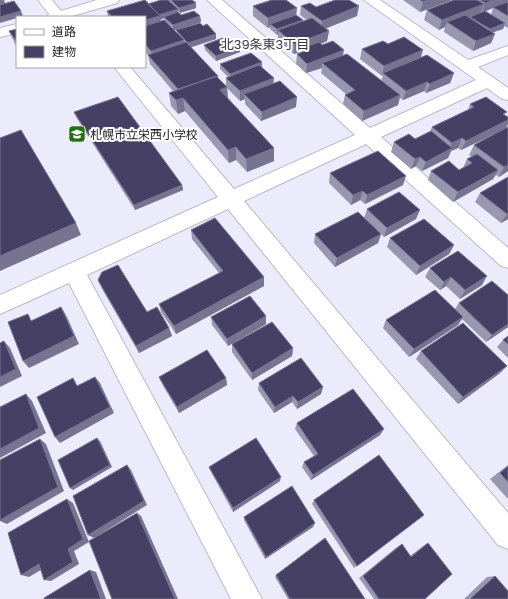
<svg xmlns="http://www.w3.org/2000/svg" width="508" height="599" viewBox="0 0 508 599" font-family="Poppins,'Noto Sans JP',sans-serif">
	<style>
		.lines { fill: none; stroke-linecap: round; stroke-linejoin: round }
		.street-casing { stroke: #bcbaca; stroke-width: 2 }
		.street { fill: #fff; fill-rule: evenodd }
		.wall { fill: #9996b0; fill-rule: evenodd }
		.shaded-wall { fill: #787391 }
		.building { fill: #464064; stroke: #787391 }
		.labels { text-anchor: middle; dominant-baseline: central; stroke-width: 4; stroke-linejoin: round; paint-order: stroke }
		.far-poi-label { font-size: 12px; fill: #1e1e23; stroke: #fff; text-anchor: start }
		.far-neighbourhood-label { font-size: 13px; fill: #363541; stroke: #fff }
	</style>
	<rect width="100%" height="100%" fill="#ecebfb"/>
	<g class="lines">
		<defs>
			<path id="street" d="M38,0h14l9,11 36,-11h22l-2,3 -48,14h-22l2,-3z
				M207,0h15l148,128 106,-48 -112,-80h16l88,60 40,-14v9l-30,12 30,21v12l-6,-1 -15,-11 -106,49 127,111v20l-7,-2 -135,-122 -122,57 264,312v36l-10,-4 -270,-336 -141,66 175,324h-31l-162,-316 -69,31v-19l218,-98 -104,-130h16l104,122 121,-54z
				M17,24v9l-17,4v-9z"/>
		</defs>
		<use href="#street" class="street-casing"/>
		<use href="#street" class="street"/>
	</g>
	<path class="wall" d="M161,0h31l4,3v5l-16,5 -2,-2v2l3,2 19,1 1,6 -27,8 3,3 -1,-3 40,9 -25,8 27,29v2l8,9v-9l2,-1 -8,-8v-5l42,3 11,16 23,24 -35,14 -16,-17v-5l-5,2 -13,-13 1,10 46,63 -27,11 -11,-12 -7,3 -44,-52 -7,3 -7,-8 -2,-13 4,-2 -23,-27 -2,-9 -3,-3v-35h-37l-1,-6 41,-7zM164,18l1,3h-4l-1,-1z
		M403,0h49l-32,12z
		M454,0h54v28l-4,-2 -1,3 -10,3 2,2 -4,9 -18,8 -29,-19 1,-5 -6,3 -15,-10 3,-10zM493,8l-2,7 -6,-4z
		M253,6l43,9 7,5v2l4,-2 -7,-5 1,-9 15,1 41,9 -32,13 4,2 -2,10 -6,3 22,11 38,26 2,-5h-1l-22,-17 2,-10 26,-5 33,13 33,16 -4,10 -24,10 -2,-2 -21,9 -3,-2 -2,7 -36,16 -19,-17 2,-9 1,-1 -25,-21 1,-5 -16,5 -10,-9 1,-10 7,-3v-1l-10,4 -16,-14v-6l-1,1 -7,-6v-2l-2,1 -15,-12z
		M17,29v19l-2,-4 -6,-13z
		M204,45l36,2v5l-24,9 -11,-11z
		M470,104l35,12 3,1v7l-2,4 2,-1v44l-9,6 -3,-2 -3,4 -40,23 -25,-22 3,-9 28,-1 4,-2 4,-9 5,-2 -3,-2 5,-10 18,-10 -31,15 -3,-2 -7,3 -3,7 -26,13 -6,-5 -5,3 -20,-17 3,-10 21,-3 15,-7 2,-5 36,-17z
		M74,112l108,73 1,5 -48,20 -59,-93z
		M330,173l73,12 -38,19 -5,-4 -9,5 -22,-22z
		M508,177v42l-7,4 -26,-21 5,-9z
		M367,209l49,10 -32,18 -5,-5 2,2 -3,9 -43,24 -21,-24 1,-9 49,-16z
		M191,230l73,47v9l-88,48 -15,-22 -2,-8 60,-31 -27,-34z
		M390,238l64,7 -5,9 -33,21 -29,-28z
		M430,268l52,17 -22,14 -14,-13 -6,4 -15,-13z
		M98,280l49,32 22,16 3,8 -33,17 -37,-64z
		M508,295v32l-22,15 -24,-23 -4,6 -49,32 -26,-29 3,-8 69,-11 4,-6z
		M211,317l55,7 -38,22 -16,-21z
		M508,336v22l-11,-11 6,-7z
		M232,344l61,4 -1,8 -40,24 -20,-28z
		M421,351l79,22 -42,31 -42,-45z
		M159,377l67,1 1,7 -48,28 -17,-29z
		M259,383l64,4 -2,7 -24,15 -5,-7 -18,11 -16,-23z
		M297,423l83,12 -69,45 -9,-13 2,-5 10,-6 -19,-27z
		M508,465v33h-1l-17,-19z
		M209,467l71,14 -47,31 -22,-40z
		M314,500l43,66 -3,2 -42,-64z
		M244,517l69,10 -48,32 -21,-39z
		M428,543l-3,56h-51l-15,-21 38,-31 5,-3 8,12 13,-10z
		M276,575l89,24h-77l-13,-22z
		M495,576l13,23h-44l23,-22z"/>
	<path class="shaded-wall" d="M0,0h4l3,7 -7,1z
		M428,0h24l-32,12 3,-10z
		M493,0h15v3l-15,4v1l-11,5 3,-10z
		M196,3v5l-16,5 -1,-5z
		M484,4l-4,10 -10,3v1l-23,4 -2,5 -6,3 3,-10z
		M359,6l-2,10 -36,14 1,-9z
		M297,8l-1,10 -26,6v3l-2,1v-10z
		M178,9v5l-14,3v1l-4,2 1,6 -16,5v-11l14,-5z
		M21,11l2,5 -6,1v1l-17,5v-6z
		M200,16l1,6 -28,9v-6z
		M303,20v6l-25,4v4l-1,1v-6z
		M505,23l-2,6 -15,5 2,-5z
		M329,31l-2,10 -20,8 -2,-2 -1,3 -10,4v-10z
		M216,34v5l-27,9 -1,-5z
		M495,34l-4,9 -18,8 3,-10z
		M184,40l1,10 -32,11 -2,-10z
		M240,47v5l-24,9v-5z
		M344,50l-2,10 -20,3v5l-16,5 1,-9z
		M423,50l-3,10 -37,13 -1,3 2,-10z
		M262,62v5l-32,12v-5z
		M454,73l-4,10 -24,10 4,-9z
		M218,76v9l-35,13 2,13 -7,3 -2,-14z
		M274,78l-1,10 -29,6 1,5 -5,2v-10z
		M427,82l-3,9 -21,9 3,-9z
		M227,87l1,14 -8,-11z
		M400,95l-2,10 -36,16 2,-10z
		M297,97l-1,10 -35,14 1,-9z
		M508,120v4l-3,5 -44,21 5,-9z
		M462,138l-4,10 -7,3 -3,7 -26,13 4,-9 23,-12 3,-7z
		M236,147v13l-7,3 -1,-13z
		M274,148v13l-27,11 -1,-13z
		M420,157l-4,9 -5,3 4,-10z
		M508,165v6l-9,6 5,-10z
		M498,170l-5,9 -40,23 5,-10z
		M406,176l-3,9 -38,19 2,-9z
		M182,185l1,5 -48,20 -1,-5z
		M363,191l-3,9 -9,5 2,-10z
		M420,210l-4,9 -32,18 3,-9z
		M508,213v6l-7,4 6,-9z
		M76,223l5,12 -81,36v-15z
		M381,234l-3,9 -43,24 2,-9z
		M454,245l-5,9 -33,21 4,-9z
		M487,276l-5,9 -22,14 5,-9z
		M264,277v9l-88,48 -2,-8z
		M451,277l-5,9 -6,4 4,-8z
		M61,307l5,8 13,29 -50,24 -6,-7z
		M266,316v8l-38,22 -1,-7z
		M463,317l-5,8 -49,32 5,-8z
		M508,324v3l-22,15 6,-7z
		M169,328l3,8 -33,17 -3,-7z
		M4,341l6,7 12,28 -22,11v-10z
		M293,348l-1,8 -40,24v-7z
		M507,366l-7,7 -42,31 5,-7z
		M95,377l5,6 14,30 -54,30 -5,-6z
		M226,378l1,7 -48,28 -2,-6z
		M323,387l-2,7 -24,15 1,-7z
		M26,394l6,7 14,32 -46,25v-9z
		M293,396l-1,6 -18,11 1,-6z
		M384,429l-4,6 -69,45 2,-5z
		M97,438l3,3 12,26 -39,23 -3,-2z
		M40,439l6,5 18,47 -57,33 -7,-3v-1z
		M127,465l4,5 16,35 -53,33 -6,-3z
		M281,477l-1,4 -47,31v-4z
		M67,499l6,4 16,39 -15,9 5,13 -28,17 -7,-1z
		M137,513l4,3 37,83h-3z
		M315,523l-2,4 -48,32 1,-2z
		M39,564l7,3 -17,10 -8,-2z
		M90,570l6,2 10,27h-5z"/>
	<path class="building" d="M145,0l15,16 -15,4v-3h-33l-5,-6z
		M161,0h7l10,9 -19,6 -11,-11z
		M171,0h21l4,3 -17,5z
		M272,0h14l11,8 -29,10 -15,-12z
		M335,0h14l10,6 -37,15 -21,-15 9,-3 6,4z
		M420,0h8l-5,2z
		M454,0h23l7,4 -42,16 -15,-10z
		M480,0h13l-8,3z
		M14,1l7,10 -21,6v-12z
		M508,2v14l-15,-9z
		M194,11l6,5 -27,9 -9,-8 14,-5 3,3z
		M485,11l20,12 -15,6 -20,-12z
		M296,15l7,5 -26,9 -7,-5z
		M465,15l30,19 -19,7 -29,-19z
		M312,18l17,13 -35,13 -16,-14z
		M164,20l20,20 -33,11 -6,-7v-18z
		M200,23l3,3 4,-2 9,10 -28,9 -12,-13z
		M17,29v13l-8,-11z
		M228,36l12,11 -24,9 -12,-11z
		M404,37l19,13 -39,16 -22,-17 21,-8 5,3z
		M333,41l11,9 -37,14 -10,-10 11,-4 -3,-3 14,-5 3,3z
		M186,42l32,34 -40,13 -30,-34z
		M251,53l11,9 -32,12 -10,-10z
		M347,54l53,41 -36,16 -19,-16 10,-5 -33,-27z
		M427,55l27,18 -24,11 -3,-2 -21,9 -23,-18z
		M259,65l15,13 -34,13 -14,-13z
		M216,76l11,11 -7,3 54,58 -28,11 -10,-12 -8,3 -45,-52 -7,2 -7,-7z
		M280,81l17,16 -35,15 -18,-18z
		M118,97l64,88 -48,20 -60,-93z
		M486,97l21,15 -4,2 5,3v3l-42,21 -4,-3 -10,5 -20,-16 42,-20 -4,-3z
		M508,127v38l-4,2 -30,-22z
		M21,130l55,93 -76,33v-118z
		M431,131l21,17 -26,14 -6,-5 -5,2 -21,-17 15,-8 6,5z
		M378,151l28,25 -39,19 -4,-4 -10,4 -23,-22z
		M477,154l21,16 -40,22 -27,-21 18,-10 10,9 13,-7 -5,-4z
		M508,177v36l-1,1 -27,-21z
		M399,192l21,18 -33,18 -20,-19z
		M358,212l23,22 -44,24 -22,-24z
		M215,218l49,59 -90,49 -15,-22 64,-33 -32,-41z
		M424,219l30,26 -34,21 -30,-28z
		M458,251l29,25 -22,14 -14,-13 -7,5 -14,-14z
		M118,265l29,47 10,-5 12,21 -33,18 -38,-66 4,-8z
		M492,281l16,14v29l-16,11 -33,-32z
		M435,290l28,27 -49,32 -28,-29z
		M250,296l16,20 -39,23 -16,-22z
		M61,307l13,29 -51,25 -15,-39 20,-8 3,7z
		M272,322l21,26 -41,25 -20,-29z
		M463,323l44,43 -44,31 -42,-46z
		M508,336v8l-5,-4z
		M4,341l12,28 -16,8v-34z
		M207,350l19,28 -49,29 -18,-30z
		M301,358l22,29 -25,15 -5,-6 -18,11 -16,-24z
		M95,377l15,30 -55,30 -18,-40 36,-19 4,8z
		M353,389l31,40 -71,46 -9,-13 14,-8 -21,-31z
		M26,394l13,34 -39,21v-42z
		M97,438l13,27 -40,23 -12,-28z
		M256,438l25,39 -48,31 -24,-41z
		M40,439l18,48 -58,33v-60z
		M379,455l45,60 -67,51 -43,-66z
		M127,465l17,36 -56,34 -15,-39z
		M508,466v16l-8,-9z
		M292,486l23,37 -49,34 -22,-40z
		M67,499l16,40 -15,10 5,13 -29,18 -5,-16 -18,11 -13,-42z
		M137,513l38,86h-63l-23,-58z
		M325,538l40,61h-75l-14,-24z
		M428,543l24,31 -27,25h-46l-16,-23 39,-32 9,13z
		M90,570l11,29h-57v-1z
		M495,576l13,15v8h-38z"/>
	<defs>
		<symbol id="school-square" viewBox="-11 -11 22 22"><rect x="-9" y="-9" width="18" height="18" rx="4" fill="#247015" stroke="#fff"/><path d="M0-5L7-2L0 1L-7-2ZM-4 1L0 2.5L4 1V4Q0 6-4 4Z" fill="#fff"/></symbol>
	</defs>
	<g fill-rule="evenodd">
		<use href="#school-square" x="67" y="124" width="20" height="20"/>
	</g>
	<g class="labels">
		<g class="far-poi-label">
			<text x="90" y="134">札幌市立栄西小学校</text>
		</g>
		<g class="far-neighbourhood-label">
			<text x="265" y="44">北39条東3丁目</text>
		</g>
	</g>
	<rect x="16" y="16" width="130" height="52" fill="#ffffff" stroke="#a5a5a7"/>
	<rect x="24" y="29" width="20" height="6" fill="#ffffff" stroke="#a5a5a7"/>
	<text x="52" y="36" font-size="12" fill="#1e1e23">道路</text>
	<rect x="24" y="46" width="20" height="12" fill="#464064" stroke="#a5a5a7"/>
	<text x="52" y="56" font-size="12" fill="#1e1e23">建物</text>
</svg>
